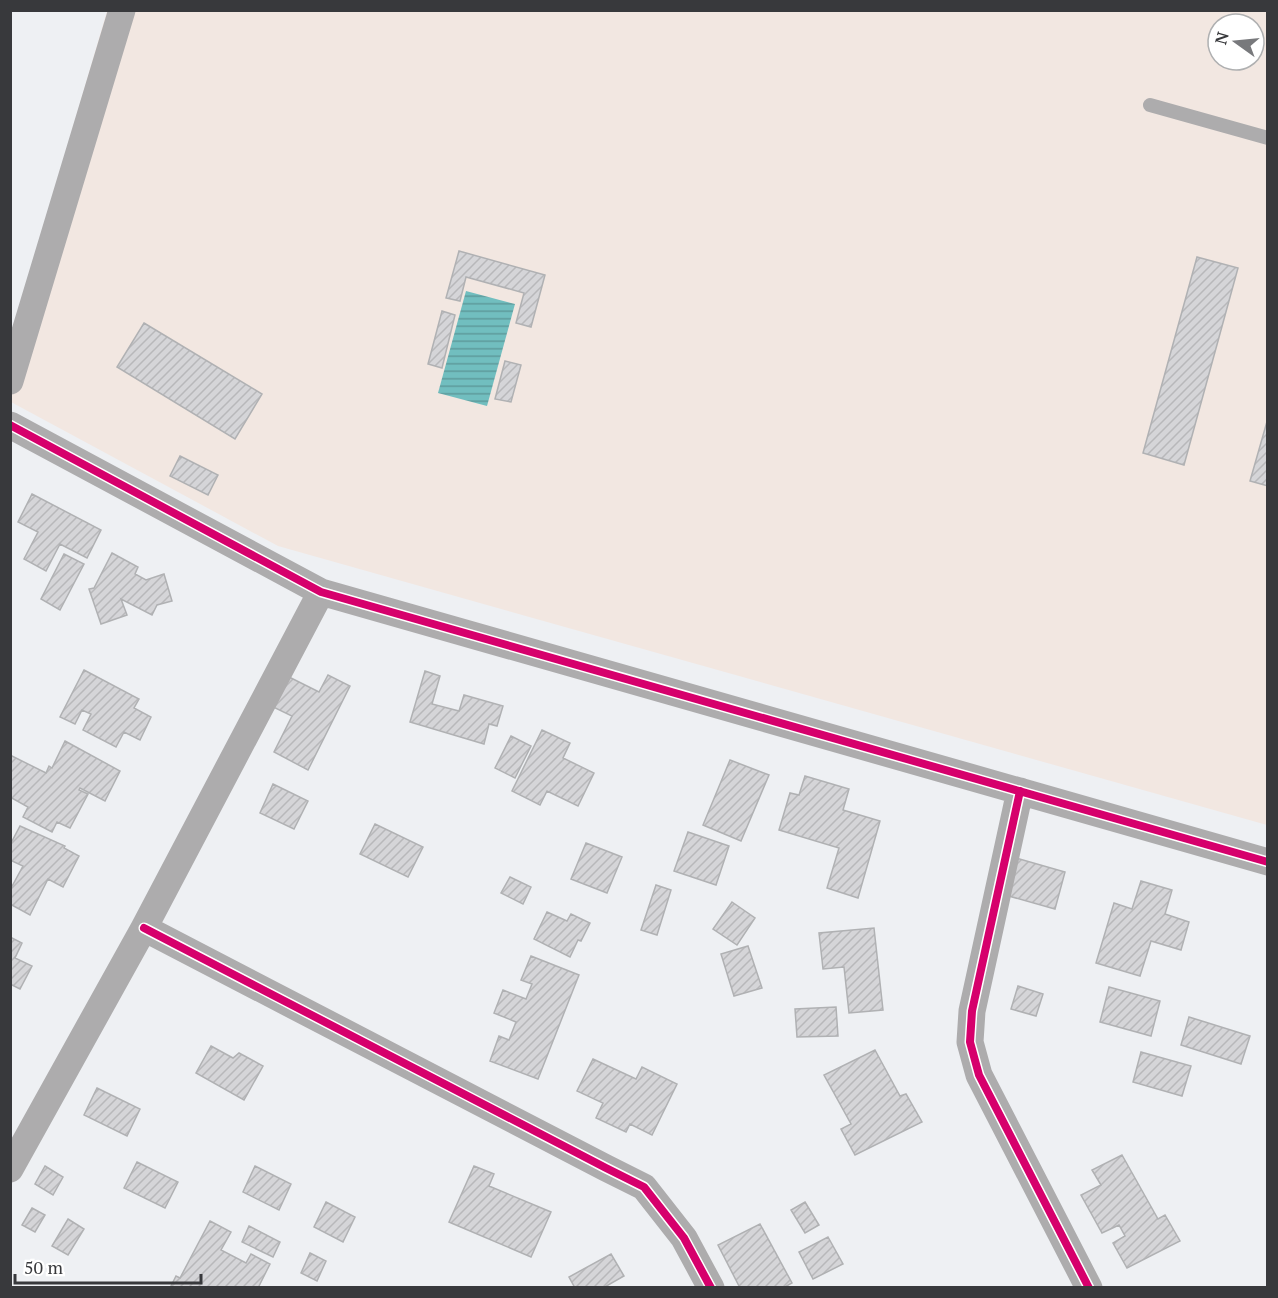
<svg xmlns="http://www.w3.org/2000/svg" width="1278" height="1298" viewBox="0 0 1278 1298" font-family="'PT Serif',serif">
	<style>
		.industrial { fill: #f2e7e1; fill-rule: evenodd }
		.water { fill: url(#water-rules) }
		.building { fill: url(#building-hatch); stroke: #b0b1b3; stroke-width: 1.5 }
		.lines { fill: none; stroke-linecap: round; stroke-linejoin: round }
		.lane { stroke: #adacad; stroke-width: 14 }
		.street { stroke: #adacad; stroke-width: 27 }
		.cycleway-casing { stroke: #fff; stroke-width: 11 }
		.cycleway { stroke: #d6006c; stroke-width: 8 }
	</style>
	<defs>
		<pattern id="water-rules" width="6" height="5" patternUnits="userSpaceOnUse" patternTransform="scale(1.5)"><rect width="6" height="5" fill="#71bebf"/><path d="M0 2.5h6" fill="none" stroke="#5e9b9c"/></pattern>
		<pattern id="building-hatch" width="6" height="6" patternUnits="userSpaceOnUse" patternTransform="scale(1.5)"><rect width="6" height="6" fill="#d5d5d8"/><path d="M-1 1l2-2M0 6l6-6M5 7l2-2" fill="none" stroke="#b8b8ba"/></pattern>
	</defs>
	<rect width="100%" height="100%" fill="#eef0f3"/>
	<path class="industrial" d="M107,11h1160v814l-989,-279 -267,-144 -1,-60zM1218,24h36v36h-36z"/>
	<path class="water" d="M466,291l49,13 -28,102 -49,-13z"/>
	<path class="building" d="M459,251l86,24 -14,52 -15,-4 8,-30 -58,-16 -6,24 -14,-3z
		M1197,257l41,11 -54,197 -41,-12z
		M442,311l13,4 -13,53 -14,-4z
		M144,323l118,71 -27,45 -118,-72z
		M505,361l16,4 -10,37 -16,-3z
		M1268,418v68l-18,-5z
		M180,456l38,19 -10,20 -38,-19z
		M32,494l69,36 -14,28 -27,-14 -14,27 -22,-12 14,-27 -20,-10z
		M112,553l26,14 -3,7 11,6 18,-6 8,27 -15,4 -5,10 -31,-16 6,16 -26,9 -12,-35 5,-1z
		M64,554l20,10 -24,46 -19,-11z
		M84,670l55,29 -5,9 17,9 -11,23 -16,-8 -8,15 -33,-17 8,-16 -9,-4 -7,14 -15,-7z
		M425,671l15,5 -8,28 27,7 5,-16 39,11 -6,20 -8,-2 -5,20 -74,-22z
		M283,674l36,18 9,-17 22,11 -42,84 -34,-18 18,-36 -25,-12z
		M542,730l28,13 -7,15 31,15 -16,33 -31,-15 -7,14 -28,-14z
		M511,736l20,10 -16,32 -20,-10z
		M65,741l55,30 -15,30 -25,-13 -1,2 9,4 -18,34 -13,-6 -5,10 -29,-15 5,-10 -18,-10v-42l36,18 3,-7 3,2z
		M730,760l39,15 -28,66 -38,-16z
		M805,776l44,13 -6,21 37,11 -22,77 -31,-10 12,-40 -60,-18 11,-37 9,2z
		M273,784l35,17 -14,28 -34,-16z
		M375,824l48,23 -15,30 -48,-23z
		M20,826l45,20 -1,2 15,8 -16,31 -15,-8 -18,36 -20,-11v-14l13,-24 -13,-6v-15z
		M688,832l41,14 -13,39 -42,-14z
		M586,843l36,14 -15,36 -36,-14z
		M1016,858l49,14 -10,37 -50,-14z
		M510,877l21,10 -8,17 -22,-11z
		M1141,881l31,9 -7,24 24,8 -8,28 -30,-9 -11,35 -44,-13 18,-60 18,6z
		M656,885l15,5 -14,45 -16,-5z
		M732,902l23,16 -18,27 -24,-16z
		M547,912l20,9 4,-7 19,9 -9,18 -3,-1 -8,17 -36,-18z
		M874,928l9,82 -34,3 -5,-46 -21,2 -4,-36z
		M10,937l12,6 -7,15 17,8 -12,23 -10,-5z
		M748,946l14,42 -28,8 -13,-42z
		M531,956l48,19 -41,104 -48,-18 9,-25 10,4 7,-18 -22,-9 9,-23 23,9 6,-15 -11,-4z
		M1018,986l25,8 -7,22 -25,-7z
		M1109,987l51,14 -9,35 -51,-14z
		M836,1007l2,29 -41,1 -2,-28z
		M1189,1017l61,19 -9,28 -60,-19z
		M211,1046l22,12 6,-5 24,13 -19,34 -48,-27z
		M875,1050l25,46 6,-2 16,28 -67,33 -14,-26 10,-5 -27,-49z
		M1141,1052l50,14 -9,30 -49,-14z
		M593,1059l43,20 6,-12 35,17 -25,51 -22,-11 -4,8 -30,-14 7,-15 -26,-12z
		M97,1088l43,21 -13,27 -43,-21z
		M1122,1155l36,64 7,-4 15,26 -53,27 -14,-25 12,-7 -6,-11 -17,8 -21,-38 20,-10 -9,-15z
		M137,1162l41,20 -13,26 -41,-20z
		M45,1166l18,11 -10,18 -18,-11z
		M255,1166l36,18 -12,26 -36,-18z
		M474,1166l20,8 -5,12 62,26 -20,45 -82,-35z
		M326,1202l29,15 -12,25 -29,-15z
		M805,1202l14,23 -14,8 -14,-23z
		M32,1208l13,7 -10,17 -13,-7z
		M68,1219l16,10 -16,26 -16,-9z
		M210,1221l21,11 -10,18 25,13 5,-9 19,10 -12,24h-88l6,-12 4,2z
		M760,1224l32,59 -9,5h-43l-22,-43z
		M249,1226l31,16 -7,15 -31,-15z
		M828,1237l15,27 -30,15 -14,-27z
		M310,1253l16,8 -9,20 -16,-8z
		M611,1254l13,22 -21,12h-28l-6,-11z"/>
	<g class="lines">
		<path class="lane" d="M1150,105l118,33"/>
		<path class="street" d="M10,381l112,-371
			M10,425l311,167 947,270
			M1020,791l-48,220 -2,31 9,33 110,213
			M144,928l462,240 38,19 40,51 27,50
			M10,1169l134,-241 177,-336"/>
		<defs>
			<path id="cycleway" d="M10,425l311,167 947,270
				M1020,791l-48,220 -2,31 9,33 110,213
				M144,928l462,240 38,19 40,51 27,50"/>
		</defs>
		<use href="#cycleway" class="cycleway-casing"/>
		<use href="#cycleway" class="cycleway"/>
	</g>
	<rect width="1278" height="1298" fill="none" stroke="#38393c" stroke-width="24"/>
	<g transform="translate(1236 42) rotate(285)"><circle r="28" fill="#ffffff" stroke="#afb0b1" stroke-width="1.5"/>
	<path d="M0-4.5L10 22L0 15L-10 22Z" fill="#78797c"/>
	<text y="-9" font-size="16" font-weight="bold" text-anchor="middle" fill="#38393c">N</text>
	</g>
	<path d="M15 1274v9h186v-9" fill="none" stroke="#38393c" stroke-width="3"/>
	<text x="24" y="1274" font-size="18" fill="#38393c" stroke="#ffffff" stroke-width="4.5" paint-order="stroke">50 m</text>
</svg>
